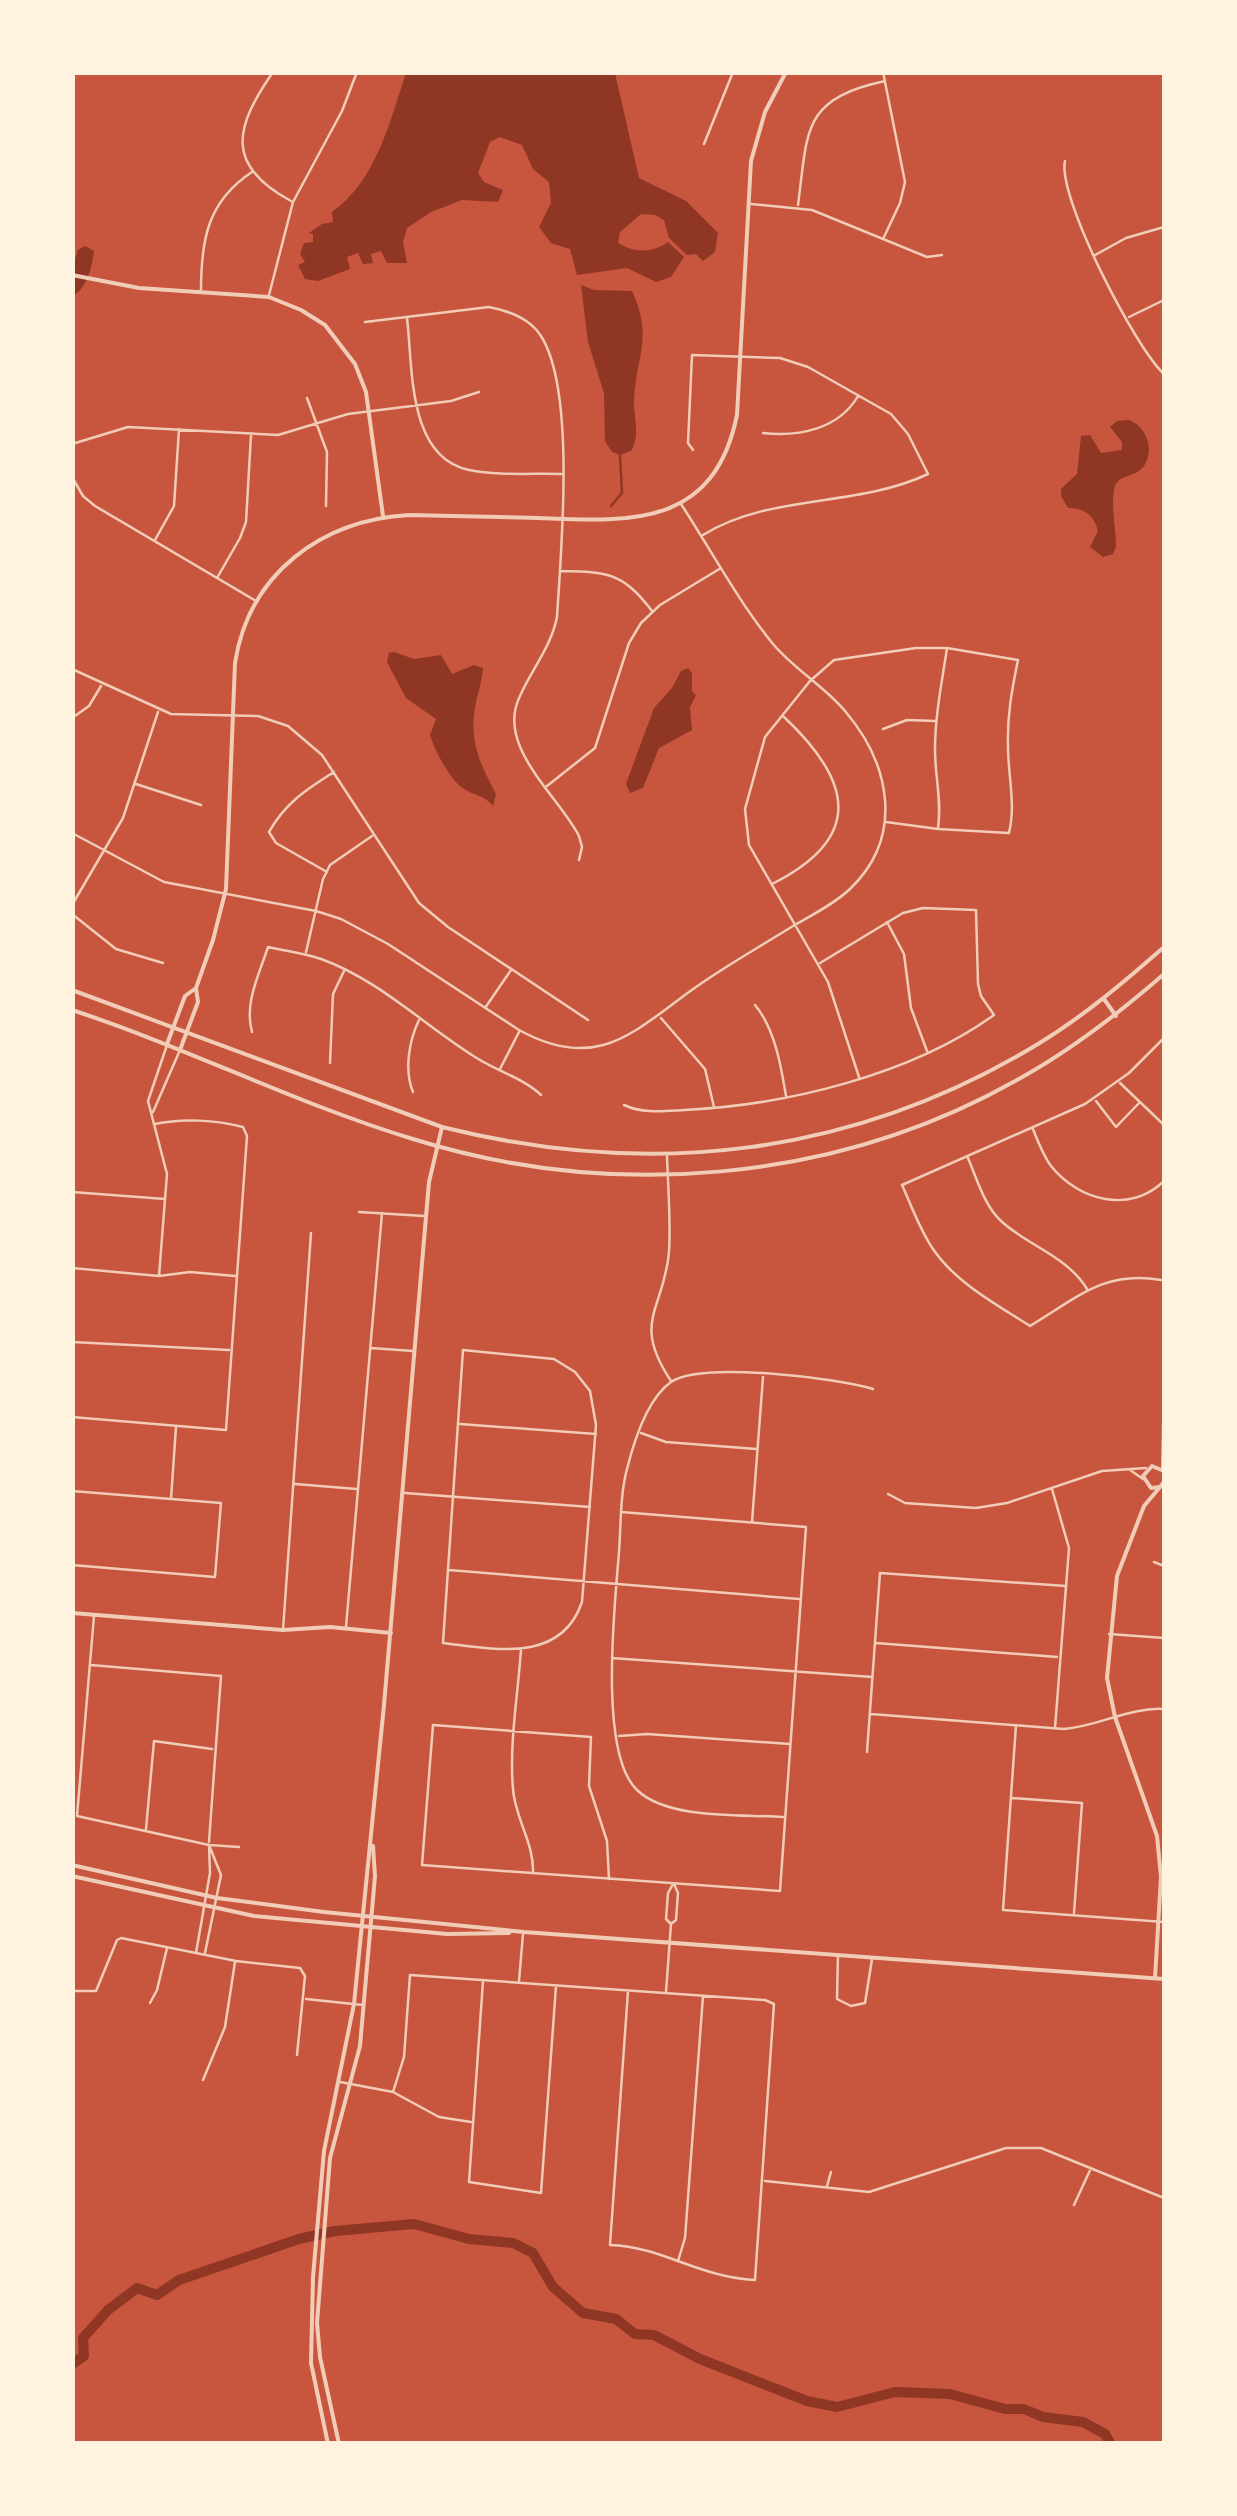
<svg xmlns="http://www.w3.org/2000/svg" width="1237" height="2516" viewBox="0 0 1237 2516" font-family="'Golos Text',sans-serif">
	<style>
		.water { fill: #8f3625 }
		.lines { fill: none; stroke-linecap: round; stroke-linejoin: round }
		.stream { stroke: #8f3625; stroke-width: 2.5 }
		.river { stroke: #8f3625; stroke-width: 10 }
		.minor { stroke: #f1ccb7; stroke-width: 2.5 }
		.tertiary { stroke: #f1ccb7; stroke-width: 4 }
	</style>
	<rect width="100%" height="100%" fill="#c8553d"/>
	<path class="water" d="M406,73h209l24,105 47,23 32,32 -3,19 -12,9 -7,-7 -9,1 -18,-17 -5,-18 -9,-5 -14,-1 -21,18 -2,11c16,10 35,10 50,-1l16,15 -13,20 -15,5 -29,-14 -50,7 -7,-26 -19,-6 -12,-16 12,-24 -2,-21 -16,-13 -11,-24 -22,-8 -10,5 -12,31 6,9 19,8 -5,12 -36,-2 -31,12 -24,16 -4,14 4,21h-20l-6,-12 -10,3 2,9 -10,1 -5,-11 -11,4 3,12 -32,12 -13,-2 -7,-14 7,-3 -5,-8 4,-11 9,-1v-8l-4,-1 13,-9 11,-2 -1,-10c44,-31 58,-91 74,-139z
		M85,246l9,5c-2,16 -7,37 -21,45v-30l5,-16z
		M581,285l13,5 38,1c21,46 5,63 2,107 -1,18 7,37 -3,53l-11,4 -8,-3 -7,-11 -1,-48 -16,-51z
		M1129,420c17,6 26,29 15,46 -8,12 -27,7 -30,24 -3,18 2,39 2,57l-3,7 -10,3 -13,-10 8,-16c-4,-16 -14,-23 -30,-23l-7,-12v-7l16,-15 4,-38 9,-1 11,18 21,-3v-8l-12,-15 7,-6z
		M394,652l20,7 27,-4 11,19 22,-9 9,3c-1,14 -6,27 -8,40 -6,34 6,58 21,86l-3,12c-9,-12 -24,-11 -34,-21 -11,-10 -25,-36 -29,-50l6,-16 -30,-21 -19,-36 2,-9z
		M688,668l4,5v18l4,4 -6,12 2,23 -33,18 -16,40 -13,5 -4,-9 28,-76 18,-20 9,-17z"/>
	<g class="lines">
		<path class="stream" d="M611,506l11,-13 -2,-38"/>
		<path class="river" d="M72,2364l12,-8 -1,-18 25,-28 29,-22 20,7 22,-15 120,-41 36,-8 79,-7 55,15 44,4 20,10 20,34 30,26 33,6 19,15 19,1 46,24 107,42 30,6 58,-15 55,2 55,15h19l19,8 40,5 22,12 6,10"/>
		<path class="minor" d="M273,72c-38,55 -49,93 18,129
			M883,72l22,110 -5,21 -16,34
			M704,144l29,-72
			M1065,161c-8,36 71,188 99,213
			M751,204l61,6 115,47 15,-2
			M798,205c10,-74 3,-106 87,-124
			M1095,255l31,-17 38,-11
			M201,290c0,-51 7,-89 51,-118
			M269,295l24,-93 49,-91 15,-39
			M1129,317l35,-17
			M407,318c6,49 0,139 62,152 30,6 63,3 93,4
			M365,322l124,-15c20,4 41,11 52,29 35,55 20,215 16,281 -6,30 -25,52 -37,79 -25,50 38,99 59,140l3,11 -3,13
			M307,398l20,54 -1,54
			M763,433c36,4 76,-4 95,-37
			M72,444l56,-17 150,8 70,-21 103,-13 28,-9
			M693,450l-5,-7 4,-88 88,3 28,9 83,47 17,20 20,40c-72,34 -157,19 -225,61
			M72,477l11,19 12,10 161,95
			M155,540l19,-34 5,-77
			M560,571c48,1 62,1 92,40
			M217,578l23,-40 6,-16 5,-87
			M72,669l99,45 87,2 30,10 34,29 97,148 29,24 140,93
			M72,718l17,-12 12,-20
			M883,729l24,-9 28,1
			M136,784l65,21
			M547,786l48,-38 34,-105 12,-20 19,-18 61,-37
			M938,828c4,-27 -3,-51 -3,-78 0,-35 7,-68 12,-102
			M72,833l92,49 152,29 25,8 47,25 131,86c80,44 116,0 177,-43 31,-22 65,-41 97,-61 19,-11 41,-22 57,-37 55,-53 40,-125 -5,-178 -21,-25 -50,-41 -72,-67 -35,-43 -62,-94 -92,-140
			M327,872l-51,-29 -7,-11c16,-29 38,-43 65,-60
			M772,884c94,-47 79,-104 12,-167
			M72,905l51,-87 35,-106
			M72,914l44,35 47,14
			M887,922l17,32 7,54 16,43
			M306,952l17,-73 7,-14 42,-29
			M755,1005c20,24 26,61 31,91
			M485,1008l26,-38
			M661,1018l44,51 9,38
			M252,1032c-8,-29 7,-57 16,-85 18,4 36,6 53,12 59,21 106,69 159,101 20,12 44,19 61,35
			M330,1063l3,-69 11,-23
			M500,1069l19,-37
			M859,1077l-31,-95 -79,-137 -4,-36 20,-72 45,-56 24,-21 82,-12h31l71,12c-6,29 -11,56 -10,86 0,30 8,58 1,87l-71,-4 -52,-7
			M1120,1083l44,42
			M413,1092c-9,-22 -4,-51 6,-72
			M1096,1101l20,26 24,-25
			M624,1105c19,9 41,6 61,5 101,-5 226,-35 309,-95l-13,-19 -3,-12 -2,-74 -53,-2 -20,5 -83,50
			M153,1112l27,-62
			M1033,1129c5,13 10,26 18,37 28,35 79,48 113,15
			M667,1156c1,32 4,65 2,96 -5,58 -38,69 2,129
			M968,1158c9,21 16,47 33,63 27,25 66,35 86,68
			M72,1192l93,7
			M359,1212l65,4
			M72,1268l87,8 31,-4 45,4
			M159,1276l8,-102 -19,-73 19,-56
			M1161,1280c-57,-10 -84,18 -131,46 -34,-22 -74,-43 -97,-77 -13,-19 -21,-42 -31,-64l183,-81 44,-31 35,-35
			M72,1342l157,8
			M371,1348l42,3
			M463,1350l91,9 21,13 15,19 6,34 -14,177c-21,62 -88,47 -139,41z
			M72,1417l154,13 21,-294 -4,-9c-27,-7 -61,-9 -88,-3
			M460,1424l136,10
			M641,1433l25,9 90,7
			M1130,1470l13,9
			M295,1484l62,5
			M1052,1489l17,59 -14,180
			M72,1491l149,12 -6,74 -143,-12
			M405,1493l185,14
			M888,1494l17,9 71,5 31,-5 95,-32 44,-3
			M171,1499l5,-72
			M752,1522l11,-145
			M1154,1562l10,4
			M449,1570l350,29
			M94,1616l-17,200 132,29 30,2
			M346,1627l36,-414
			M283,1630l28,-397
			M1109,1634l55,4
			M876,1643l181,14
			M521,1649c-3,46 -12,95 -8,140 2,29 21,54 20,83
			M612,1658l260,19
			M91,1665l130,11 -12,166
			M871,1714l193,15c35,-3 66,-22 100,-20
			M1016,1725l-13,185 161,12
			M619,1736l28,-2 143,10
			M867,1752l13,-179 186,13
			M1011,1798l71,5 -8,110
			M783,1817c-41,-3 -115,3 -146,-27 -39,-37 -22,-186 -18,-238 2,-27 1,-57 8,-83 7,-28 20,-70 44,-87 31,-21 165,-4 202,7
			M146,1829l8,-88 58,8
			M609,1879l-2,-38 -18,-55 2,-49 -158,-12 -11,140 358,26 26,-364 -185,-15
			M670,1923l-4,-4 2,-26 5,-9
			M196,1953l14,-80 -1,-28 12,30 -16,78
			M838,1955l-1,44 14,7 14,-3 7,-44
			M483,1981l-14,201 72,11 15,-207
			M519,1981l4,-47
			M72,1991h24l21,-51 4,-2 115,23 64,7 5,8 -8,79
			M666,1992l5,-68 5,-4 2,-27 -4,-9
			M306,1999l57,6
			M150,2003l7,-13 10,-42
			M203,2080l22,-53 10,-65
			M340,2082l53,10 46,25 32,5
			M393,2092l11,-35 6,-82 355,25 9,4 -19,276c-57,-3 -92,-33 -145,-35l18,-254
			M765,2181l104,11 137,-44h35l123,50
			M827,2186l4,-14
			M1074,2205l17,-37
			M678,2261l7,-23 18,-242"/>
		<path class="tertiary" d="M72,275l67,13 130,9 32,13 24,15 30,39 11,28 17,124
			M72,990l370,137c208,52 410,30 596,-83 46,-28 86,-62 126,-97
			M1104,999l12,17
			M72,1010c116,38 225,94 341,129 199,62 422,44 604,-59 53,-29 101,-66 147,-106
			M167,1044l18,-48 11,-8
			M180,1050l18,-48 -2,-14 17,-48 13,-51 9,-226c14,-90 87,-143 174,-148 44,1 87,2 130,3 93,4 175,9 198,-103l14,-254 14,-49 21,-40
			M1164,1280v116
			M1163,1467l1,-49
			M1164,1471l-12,-5 -9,10 8,12 9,-1 4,-5
			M72,1613l211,17 47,-3 61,6
			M72,1865l145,33 107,14 200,20 640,47
			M72,1876l182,40 193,18 62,-1
			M1155,1978l6,-101 -4,-41 -42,-119 -8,-39 10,-102 27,-70 16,-19
			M328,2444l-17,-81 2,-86 11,-126 30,-147 30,-299 45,-523 13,-55
			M339,2444l-19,-87 -3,-34 13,-165 30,-112 15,-170 -2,-30"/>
	</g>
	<rect width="1237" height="2516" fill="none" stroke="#fff3e0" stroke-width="150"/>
</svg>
